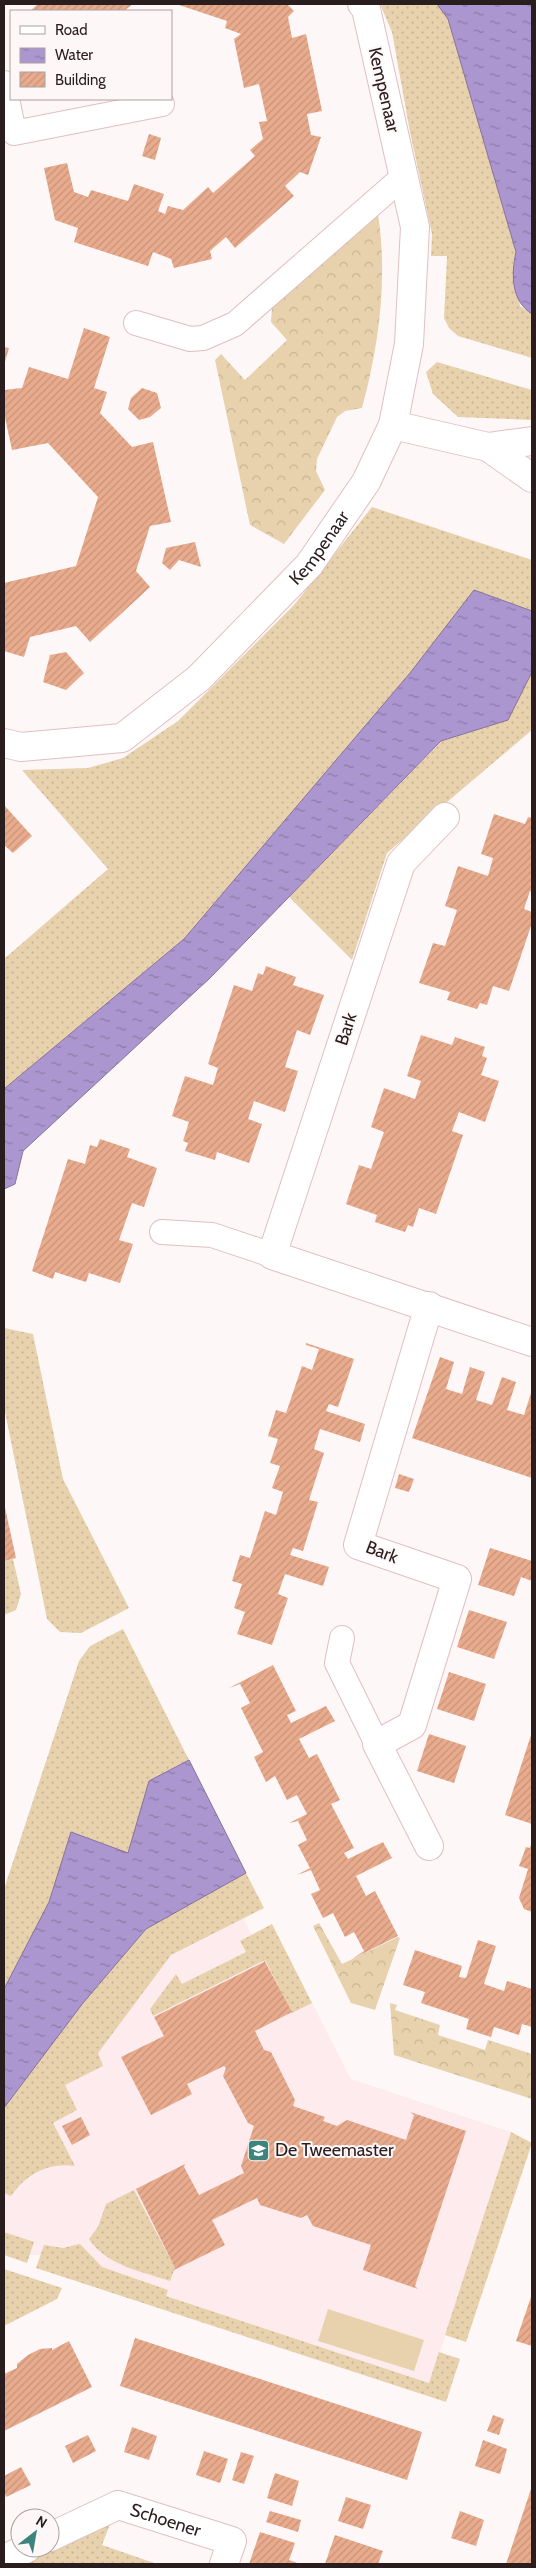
<svg xmlns="http://www.w3.org/2000/svg" width="536" height="2568" viewBox="0 0 536 2568" font-family="Cabin,sans-serif">
	<style>
		.built { fill: #fdebed }
		.grass { fill: url(#grass-dots) }
		.forest { fill: url(#forest-crowns) }
		.pitch { fill: #e8d2ad }
		.water { fill: url(#water-ripples); stroke: #85729a }
		.building { fill: url(#building-hatch) }
		.lines { fill: none; stroke-linecap: round; stroke-linejoin: round }
		.service-casing { stroke: #e1bfc2; stroke-width: 26 }
		.minor-casing { stroke: #e1bfc2; stroke-width: 30 }
		.service { stroke: #fff; stroke-width: 24 }
		.minor { stroke: #fff; stroke-width: 28 }
		.labels { text-anchor: middle; dominant-baseline: central; stroke-width: 4; stroke-linejoin: round; paint-order: stroke }
		.street-label { font-size: 18px; fill: #291d1e; stroke: #fef7f8 }
		.poi-label { font-size: 18px; fill: #291d1e; stroke: #fef7f8; text-anchor: start }
	</style>
	<defs>
		<pattern id="grass-dots" width="8" height="8" patternUnits="userSpaceOnUse" patternTransform="scale(1.25)"><rect width="8" height="8" fill="#e8d2ad"/><path d="M2 2h.1M6 6h.1" fill="none" stroke="#c7b494" stroke-width="1.8" stroke-linecap="round"/></pattern>
		<pattern id="forest-crowns" width="20" height="18" patternUnits="userSpaceOnUse" patternTransform="scale(1.25)"><rect width="20" height="18" fill="#e8d2ad"/><path d="M2 6a3 3 0 1 1 6 0M12 15a3 3 0 1 1 6 0" fill="none" stroke="#c7b494"/></pattern>
		<pattern id="water-ripples" width="26" height="14" patternUnits="userSpaceOnUse" patternTransform="scale(1.25)"><rect width="26" height="14" fill="#ac96cf"/><path d="M2 4q2-2 4 0t4 0M15 11q2-2 4 0t4 0" fill="none" stroke="#8c7aa7"/></pattern>
		<pattern id="building-hatch" width="6" height="6" patternUnits="userSpaceOnUse" patternTransform="scale(1.25)"><rect width="6" height="6" fill="#e9ab8d"/><path d="M-1 1l2-2M0 6l6-6M5 7l2-2" fill="none" stroke="#c89379"/></pattern>
	</defs>
	<rect width="100%" height="100%" fill="#fef7f8"/>
	<path class="built" d="M241,1914l51,99 20,-10 39,76 160,53 -81,251 -389,-128h-11l-26,-8v-86l169,-213z"/>
	<path class="grass" d="M380,4h57l11,15 68,233 -3,12 7,42 12,8v44l-74,-22 -9,-8 -5,-10 3,-62h-16l1,-22 -22,-102 -18,-100z
		M437,362l95,28v30l-74,-3 -25,-23 -7,-22z
		M372,507l160,53v51l-58,-21 -64,83 -226,266 -180,150v-130l104,-90 -86,-99 66,-2 35,-10 55,-37 116,-116z
		M532,672v58l-145,123 -35,107 -63,-63 153,-156 65,-21z
		M4,1328l29,6 30,145 66,129 -48,25 -21,-1 -13,-13 -43,-212z
		M13,1559l8,35 -5,16 -12,5v-54z
		M123,1629l66,131 -40,21 -21,73 -57,-21 -22,69 -45,87v-100l75,-228 11,-15z
		M246,1873l18,35 -93,47 -73,98 5,13 -38,19 12,25 -24,13 22,43c-26,-4 -49,8 -64,30l-7,-3v-85l79,-105 63,-74z
		M272,1924l40,79 -20,10 -27,-53 -112,56 -3,-7 26,-35 6,10 64,-32 -6,-11z
		M511,2132l21,11 -66,199 -21,-7z
		M134,2190l41,78 -5,13c-29,-10 -63,-15 -81,-42l9,-12 8,-23z
		M4,2232l30,10 -7,21 -23,-8z
		M80,2244l22,23 66,23 -2,6 263,87 10,-31 21,7 -14,43 -410,-134 8,-23 19,3z
		M4,2269l58,19 -5,11 -53,27z
		M112,2519l-10,26 55,19h-135z"/>
	<path class="forest" d="M378,214c10,64 1,132 -16,194l-17,3 -8,6 -20,42 -1,12 9,19 -41,54 -34,-19 -35,-165 6,-6 24,26 42,-40 -16,-18 1,-15z
		M319,1923l23,41 56,-27 2,1 -25,72 -24,-7 -38,-77z
		M390,2003l7,2 -2,5 45,15 -2,10 47,15 3,-10 44,14v45l-138,-44z"/>
	<path class="pitch" d="M328,2309l96,31 -10,31 -96,-30z"/>
	<path class="water" d="M437,4h95v310c-21,-13 -21,-40 -16,-62l-68,-233z
		M474,590l58,21v61l-24,48 -67,21 -231,237 -187,173 -8,33 -11,5v-100l180,-150 226,-266z
		M189,1760l57,113 -100,56 -63,74 -79,105v-119l45,-87 22,-70 57,21 21,-72z"/>
	<path class="building" d="M38,4h95l-9,7h-94z
		M176,4h111l7,7 -6,6 4,21 14,-4 16,77 -15,3 4,21 10,2 -13,38 -8,-3 -15,14 9,10 -59,52 -9,-11 -16,14 2,8 -38,9 -3,-9 -18,-7 -5,14 -74,-24 4,-14 -23,-8 -11,-52 23,-5 7,29 14,5 3,-7 37,11 6,-17 30,10 -6,17 7,3 3,-8 15,4 25,-23 5,6 42,-37 -5,-6 13,-11 -4,-17 8,-1 -8,-37 -15,4 -10,-49 7,-5 -16,-6 2,-7z
		M149,134l12,4 -6,22 -13,-4z
		M84,328l26,9 -16,51 13,4 -7,21 32,34 21,-5 18,80 -21,4 -14,45 14,16 -28,26 -32,29 -14,-16 -46,11 -6,20 -20,-6v-68l72,-17 22,-69 -50,-54 -36,7 -8,-37v-23l18,-2 7,-21 39,12z
		M4,347l5,1 -5,17z
		M142,388l15,5 4,15 -11,9 -11,3 -11,-11 3,-11z
		M195,542l6,25 -22,-7 -9,10 -8,-7 4,-15z
		M66,652l18,21 -18,17 -23,-8 7,-27z
		M4,805l28,31 -19,17 -9,-8z
		M494,814l31,10 3,-7 4,1v74l-2,-1 -6,18 8,3v11l-23,68 -16,-5 -6,19 -7,-2 -3,6 -30,-9 3,-8 -31,-9 14,-40 12,3 12,-36 -12,-4 13,-40 30,10 5,-18 -12,-4z
		M266,966l30,11 -3,8 31,10 -14,40 -13,-5 -12,37 13,4 -13,41 -31,-11 -6,18 14,5 -13,39 -32,-11 -2,8 -30,-9 3,-8 -5,-2 6,-19 -17,-6 13,-40 28,9 5,-17 -10,-4 26,-79 18,6 6,-18 5,2z
		M421,1035l31,10 3,-8 30,10 -3,9 5,2 -6,17 18,6 -14,41 -26,-10 -7,19 11,4 -27,79 -17,-6 -6,19 -5,-2 -3,7 -30,-10 2,-7 -31,-11 13,-39 12,4 13,-37 -13,-5 13,-39 31,11 6,-18 -14,-5z
		M100,1139l30,10 -3,8 30,11 -13,39 -12,-4 -13,37 14,4 -13,39 -31,-10 -3,9 -31,-10 -2,7 -21,-8 36,-112 17,5 5,-19 7,2z
		M306,1343l48,16 -16,48 -9,-3 -3,7 39,13 -5,18 -40,-13 -6,20 10,4 -15,47 9,2 -15,49 -10,-3 -3,7 39,12 -6,19 -38,-12 -7,20 10,4 -16,47 -35,-11 8,-22 -11,-4 8,-24 -10,-3 8,-26 10,3 15,-47 11,4 7,-23 -11,-4 8,-22 -10,-3 8,-24 -10,-3 8,-26 10,3 16,-47 10,4 7,-21 -13,-4z
		M440,1357l14,5 -8,27 16,5 8,-27 15,5 -9,28 16,5 10,-28 14,5 -9,28 17,5 8,-25v88l-120,-40z
		M399,1474l15,5 -5,13 -14,-4z
		M4,1503l12,55 -12,3z
		M490,1548l42,13v20l-11,-4 -7,19 -36,-11z
		M469,1610l38,12 -13,37 -37,-12z
		M273,1665l23,46 -9,4 4,8 35,-17 9,15 -36,18 10,19 8,-4 23,46 -9,4 23,44 -10,5 4,6 35,-17 9,16 -36,18 10,20 9,-5 23,45 -46,23 12,-8 -10,-19 -9,5 -12,-24 -10,5 -12,-24 9,-4 -9,-20 -14,5 13,-7 -12,-23 9,-5 -9,-19 -9,2 18,-9 -10,-19 -10,5 -12,-24 -9,6 -12,-25 9,-5 -22,-44 9,-5 -10,-19 -11,4z
		M449,1672l37,12 -12,37 -37,-12z
		M532,1732v92l-27,-9z
		M429,1734l37,12 -12,37 -37,-12z
		M532,1842v70l-8,-3 -5,-11 9,-29 -9,-3 7,-19 4,1z
		M478,1940l18,6 -12,38 20,7 3,-10 25,8v38l-10,-3 -3,11 -25,-8 -3,10 -25,-8 3,-10 -48,-16 4,-11 -22,-7 12,-35 47,16 -3,11 7,1z
		M263,1958l29,54 -37,19 9,19 7,2 24,48 -2,6 32,11 -2,4 14,5 10,-6 59,20 8,-25 -4,-3 56,19 -51,155 3,3 -55,-19 8,-25 -58,-19 -6,-11 -6,3 -41,-13 -3,-7 -45,22 13,25 -53,26 3,-3 -39,-79 49,-25 -1,3 15,28 45,-22 -3,-7 13,-40 -6,-3 -25,-47 3,-8 -2,-2 -37,18 5,10 -41,21 -30,-58 43,-21 -10,-19 110,-55z
		M81,2117l9,18 -18,10 -10,-19z
		M532,2294v52l-16,-5z
		M135,2338l287,94 -15,48 -287,-94z
		M69,2341l23,46 -88,44v-57l13,-6v-4l11,-9 12,-6 12,-1v2z
		M493,2415l11,4 -5,16 -12,-4z
		M132,2427l25,9 -8,24 -25,-8z
		M88,2435l8,16 -23,12 -8,-17z
		M483,2440l24,9 -7,25 -25,-8z
		M204,2451l24,8 -8,24 -24,-8z
		M241,2452l13,4 -10,28 -12,-4z
		M21,2467l10,18 -25,12 -2,-5v-16z
		M275,2473l24,8 -7,25 -25,-8z
		M532,2486v78h-26z
		M346,2497l25,8 -8,24 -25,-8z
		M270,2511l31,9 -3,12 -32,-10z
		M460,2511l24,9 -8,26 -25,-8z
		M260,2532l35,11 -6,17 11,4h-51z
		M335,2535l48,16 -5,13h-53z"/>
	<g class="lines">
		<defs>
			<path id="service" d="M4,83l10,50 148,-29
				M136,323l54,16 13,-1 32,-14 168,-147
				M162,1232l50,3 60,20
				M342,1638l-5,25 40,81"/>
			<g id="minor">
				<path d="M393,425l95,22 44,-6"/>
				<path d="M488,447l44,31"/>
				<path id="s1" d="M4,743l17,4 101,-9 77,-60 110,-113 57,-83 27,-57 16,-81 6,-117 -49,-218 -4,-5"/>
				<path d="M445,817l-44,46 -129,392 260,87"/>
				<path d="M429,1846l-52,-102 35,-19 45,-146 -99,-34 71,-239"/>
				<path id="s2" d="M50,2537l68,-32 114,36 -8,23"/>
				<path d="M4,2559l23,-11"/>
			</g>
		</defs>
		<use href="#service" class="service-casing"/>
		<use href="#minor" class="minor-casing"/>
		<use href="#service" class="service"/>
		<use href="#minor" class="minor"/>
	</g>
	<defs>
		<symbol id="school-square" viewBox="-11 -11 22 22"><rect x="-9" y="-9" width="18" height="18" rx="4" fill="#3d847c" stroke="#fef7f8"/><path d="M0-5L7-2L0 1L-7-2ZM-4 1L0 2.5L4 1V4Q0 6-4 4Z" fill="#fff"/></symbol>
	</defs>
	<g fill-rule="evenodd">
		<use href="#school-square" x="246" y="2138" width="25" height="25"/>
	</g>
	<g class="labels">
		<g class="street-label">
			<text transform="translate(384 90) rotate(77)">Kempenaar</text>
			<text stroke="none"><textPath href="#s1" startOffset="394">Kempenaar</textPath></text>
			<text transform="translate(346 1029) rotate(-72)">Bark</text>
			<text transform="translate(382 1552) rotate(21)">Bark</text>
			<text stroke="none"><textPath href="#s2" startOffset="125">Schoener</textPath></text>
		</g>
		<g class="poi-label">
			<text x="275" y="2150">De Tweemaster</text>
		</g>
	</g>
	<rect width="536" height="2568" fill="none" stroke="#291d1e" stroke-width="10"/>
	<rect x="10" y="10" width="162" height="90" fill="#fef7f8" stroke="#a9a0a1"/>
	<rect x="20" y="26" width="25" height="8" fill="#ffffff" stroke="#a9a0a1"/>
	<text x="55" y="35" font-size="15" fill="#291d1e">Road</text>
	<rect x="20" y="48" width="25" height="15" fill="url(#water-ripples)" stroke="#a9a0a1"/>
	<text x="55" y="60" font-size="15" fill="#291d1e">Water</text>
	<rect x="20" y="72" width="25" height="15" fill="url(#building-hatch)" stroke="#a9a0a1"/>
	<text x="55" y="85" font-size="15" fill="#291d1e">Building</text>
	<g transform="translate(35 2533) rotate(31)"><circle r="24" fill="#fef7f8" stroke="#a9a0a1"/>
	<path d="M0-4L9 19L0 12L-9 19Z" fill="#3d847c"/>
	<text y="-8" font-size="14" font-weight="bold" text-anchor="middle" fill="#291d1e">N</text>
	</g>
</svg>
